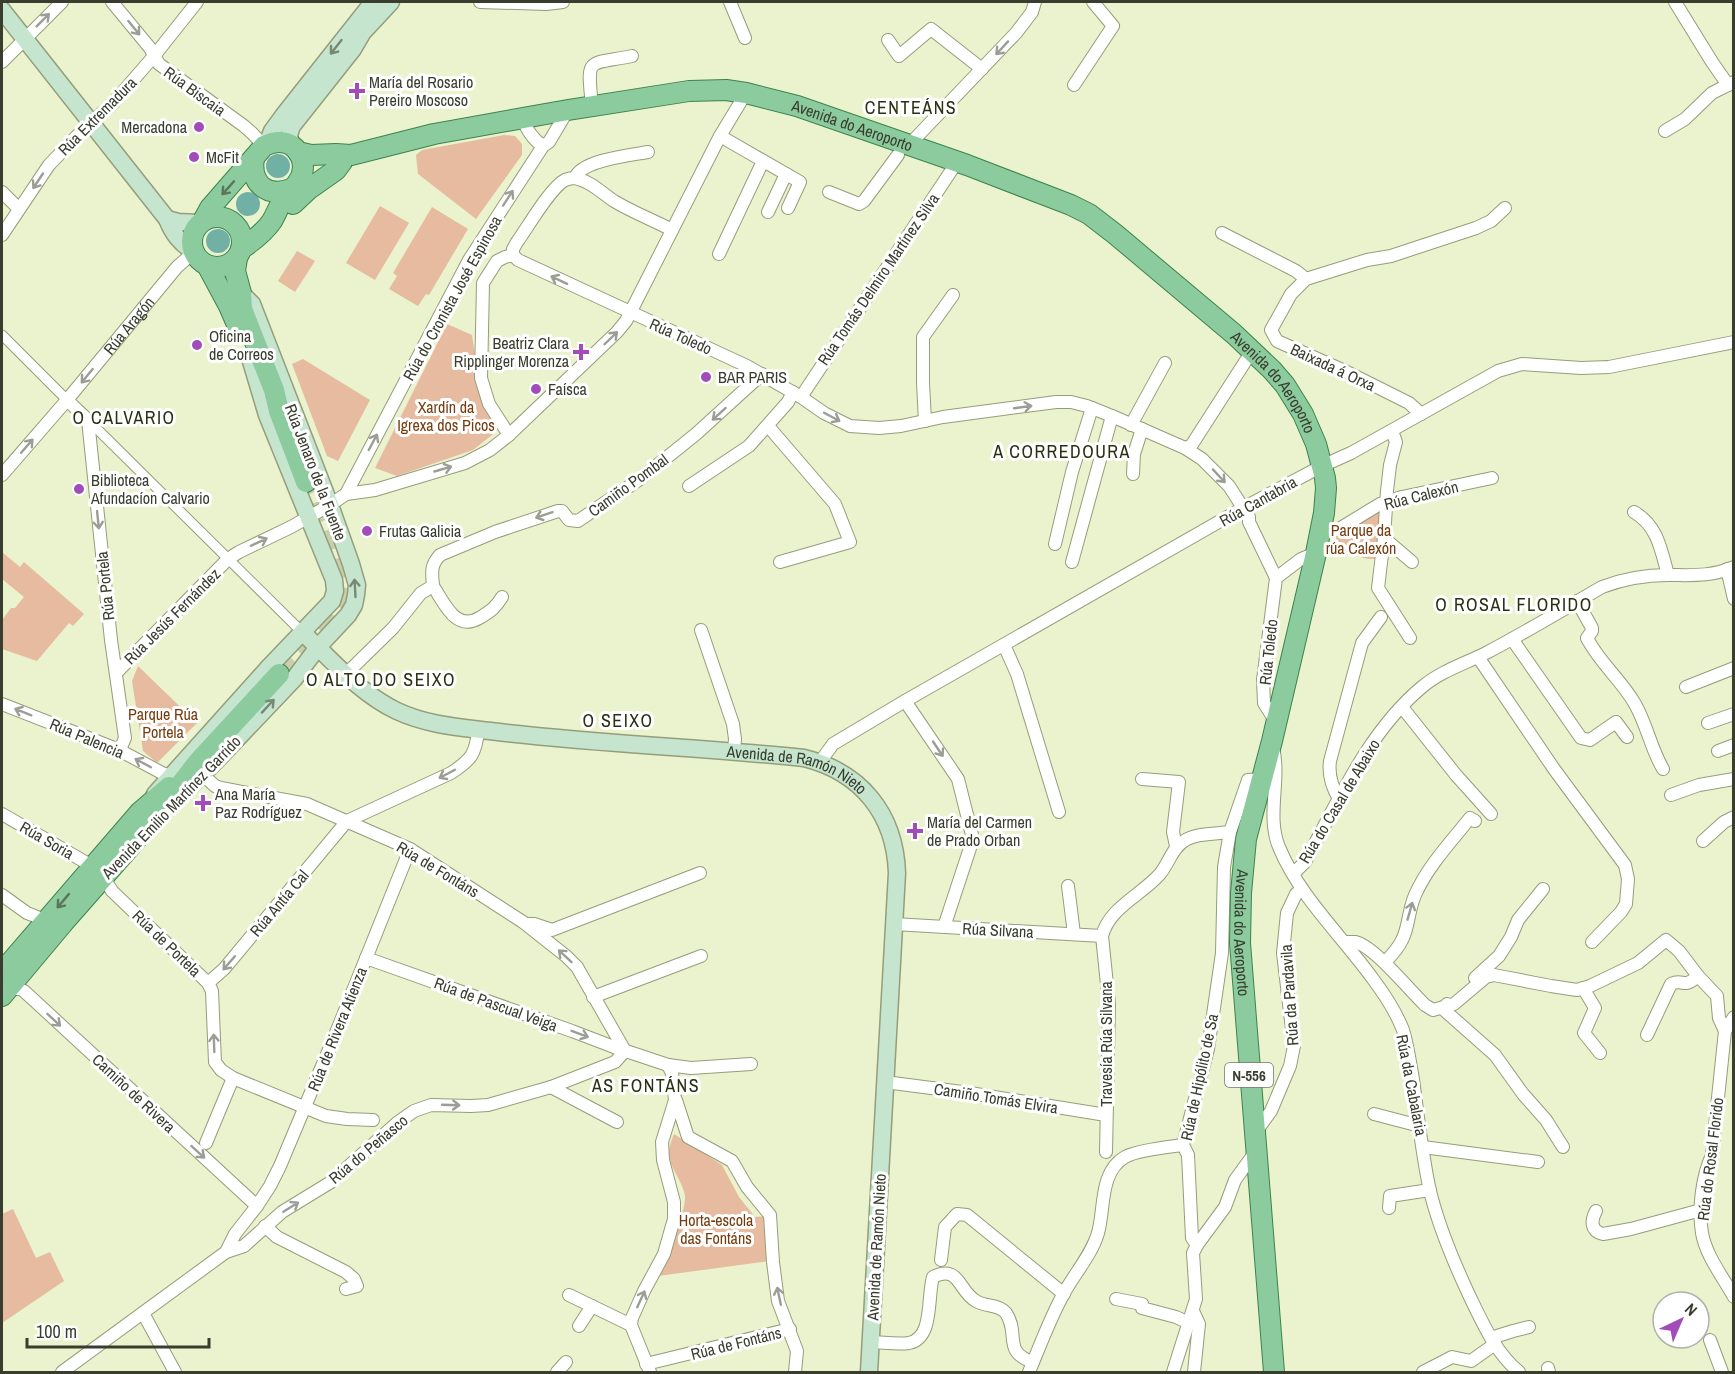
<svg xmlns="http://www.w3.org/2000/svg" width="1735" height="1374" viewBox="0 0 1735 1374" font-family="'Archivo Narrow',sans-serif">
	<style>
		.green { fill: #e6bb9f }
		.water { fill: #71b0a5 }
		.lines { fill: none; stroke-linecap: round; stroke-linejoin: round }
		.primary-tunnel { stroke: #c7cfad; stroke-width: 20; stroke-dasharray: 20 10; stroke-linecap: butt }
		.pedestrian-casing { stroke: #959d7a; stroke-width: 11 }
		.minor-casing { stroke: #959d7a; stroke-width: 14 }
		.secondary-casing { stroke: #959d7a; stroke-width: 19 }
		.primary-casing { stroke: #3d834d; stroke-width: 22 }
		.pedestrian { stroke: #fff; stroke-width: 9 }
		.minor { stroke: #fff; stroke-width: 12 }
		.secondary { stroke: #c5e5cf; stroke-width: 16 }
		.primary { stroke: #8ccb9e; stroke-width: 20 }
		.oneway { stroke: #9c9e96 }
		.oneway2 { stroke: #788976 }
		.oneway3 { stroke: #5a765b }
		.poi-dot { fill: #a24cba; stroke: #fff; stroke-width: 2 }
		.labels { text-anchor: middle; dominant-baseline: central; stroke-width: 6; stroke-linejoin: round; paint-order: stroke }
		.shield { fill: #fff; stroke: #74776d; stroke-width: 1.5 }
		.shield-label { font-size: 15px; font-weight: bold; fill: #393d2e }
		.poi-label { font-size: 16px; fill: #393d2e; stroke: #fff; text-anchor: start }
		.street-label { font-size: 16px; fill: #393d2e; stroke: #fff }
		.park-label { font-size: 16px; fill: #753d0e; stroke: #fff }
		.neighbourhood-label { font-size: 18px; letter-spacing: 1.5px; fill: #2a3011; stroke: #fff }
	</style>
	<rect width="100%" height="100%" fill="#eaf3cd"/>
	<path class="green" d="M504,135l11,1 7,8v11l-46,64 -58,-45 -2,-19 6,-5z
		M380,206l29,17 -34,57 -29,-17z
		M432,207l36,22 -39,66 -3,-1 -8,12 -29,-17 8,-13 -4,-3z
		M297,251l18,10 -20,31 -17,-11z
		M447,324l25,11 9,60 16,36 -24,19 -76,26 -22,-8z
		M303,359l67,41 -32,61 -11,-5 -35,-92z
		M1380,510l-2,49h-10l-34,-8 3,-18z
		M2,552l18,15 4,-5 60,52 -11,12 -4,-3 -32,38 -35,-12v-29l9,-12h4l9,-11 -22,-18z
		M138,666l59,57 -40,40 -14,-12 -11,-70z
		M674,1134l48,31 17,32 16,20 11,-1 4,45 -112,15c8,-14 28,-65 27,-80 -2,-15 -16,-28 -16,-44 0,-5 3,-13 5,-18z
		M13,1209l23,49 14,-6 14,29 -62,42v-109z"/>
	<path class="water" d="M266 166a12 12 0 1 1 24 0a12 12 0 1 1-24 0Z
		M236 204a12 12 0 1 1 24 0a12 12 0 1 1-24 0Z
		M206 241a12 12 0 1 1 24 0a12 12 0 1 1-24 0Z"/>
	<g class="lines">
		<path class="primary-tunnel" d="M279,674l51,-55 11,-17 3,-15 -3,-17 -35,-88"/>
		<defs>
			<path id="pedestrian" d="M2,335l65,65
				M88,420l214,212"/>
			<g id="minor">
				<path d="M112,2l38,46 9,16 85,62 8,7 12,13"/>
				<path d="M480,2l66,2 17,-2"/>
				<path d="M730,2l15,36"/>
				<path d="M1675,2l37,60 16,23"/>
				<path d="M888,40l11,16 32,-27 51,40"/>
				<path d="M2,62l60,-60"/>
				<path d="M1074,85l39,-59 -20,-24"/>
				<path d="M592,106c-5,-50 -6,-41 40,-50"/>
				<path d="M522,118c5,11 10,21 21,28"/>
				<path d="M1665,131l20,-12 27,-26 22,-11"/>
				<path d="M720,136l80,46 -12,26"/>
				<path d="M908,146l108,-113 16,-21 3,-10"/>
				<path d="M575,178c6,-18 56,-23 73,-26"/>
				<path d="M2,192l17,17"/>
				<path d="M829,192l30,12 5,-3 34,-46"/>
				<path d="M768,212l18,-38"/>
				<path d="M1222,233l74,38 10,8"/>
				<path d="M2,235l47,-70 27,-28 38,-35 40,-46 43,-54"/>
				<path d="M719,254l44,-93"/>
				<path d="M513,255l5,5 229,106 54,31 23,16 26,13 29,2 22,-2 42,-9 113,-15h15l16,4 25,10 73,32 17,11 27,27 20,31v5l27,56"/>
				<path d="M513,255v-6l4,-7c11,-15 33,-54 48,-62 3,-1 6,-2 9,-2 15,2 28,15 40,23 18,11 39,19 58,29"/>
				<path d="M801,397l156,-235"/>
				<path d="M67,400l21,20 23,220 14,98 -3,7 -5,4"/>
				<path d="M1421,414l-12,-11 -62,-31 -70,-31 -6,-11 20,-36 15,-15 61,-19 24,-4 85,-28 15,-7 14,-13"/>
				<path d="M925,421l-2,-38v-46l30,-42"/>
				<path d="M1131,425l34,-62"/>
				<path d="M768,426l67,78 15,38 -70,20"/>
				<path d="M1392,431l4,11 -6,23 -3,26 -3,47 -6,50 32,50"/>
				<path d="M509,435l-20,-31 -8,-26 2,-95 14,-22 8,-4 8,-2"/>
				<path d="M1185,448l6,-2 61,-95"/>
				<path d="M1133,474l1,-20 8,-25"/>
				<path id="s1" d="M2,475l65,-75 110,-133 17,-15"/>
				<path d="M689,486l60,-40 39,-44 5,-10"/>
				<path d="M346,494l123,-234 74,-114 6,-4 19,-32"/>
				<path d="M1634,512c24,14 27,38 34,63"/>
				<path d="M1321,527l13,3 5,-1 41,-25 22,-7 90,-19"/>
				<path d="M1384,538l28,24"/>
				<path d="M1055,544l17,-72 20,-64"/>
				<path d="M1072,562l40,-146"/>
				<path d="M1727,569l7,30"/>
				<path d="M433,586c12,18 23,47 48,31 10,-6 15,-10 21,-20"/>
				<path d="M1577,601l15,27v3l-5,7 1,2c13,24 34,41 47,64 12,21 16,45 28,65"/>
				<path d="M701,630l32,94 2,15 -1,13"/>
				<path d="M1512,639l69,99 9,2 26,-18 11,15"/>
				<path d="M1004,645l13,29 42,138"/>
				<path d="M1478,657l76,112 71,96 3,14 -2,25 -5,8 -29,30"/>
				<path d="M116,673l112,-114 11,-7 52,-25 39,-22 16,-11 29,-4 90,-27 25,-13 19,-15 108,-103 9,-11 94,-185 26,-43"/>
				<path d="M346,674l47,-46 28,-35 12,-7c-1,-14 -3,-20 7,-31l55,-23 63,-21h4l7,9 9,1 62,-42 56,-45 66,-60"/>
				<path d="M1686,687l48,-19"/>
				<path d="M905,701l53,78 15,60 -29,88"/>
				<path d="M2,704l115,45 47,25 7,1"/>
				<path d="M1402,707l54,68 35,39"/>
				<path d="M1276,722l-12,-19 -1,-23 13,-102 25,-19 15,-6"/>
				<path d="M1708,723l26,-9"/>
				<path d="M1273,748c8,32 -7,68 6,99 20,49 63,89 94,132 12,16 23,33 30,51 5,16 7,33 10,49 5,37 9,76 17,112 9,37 24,72 40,106 13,27 26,56 49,75"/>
				<path d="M1718,751l16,-6"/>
				<path d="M820,762l13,-18 72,-43 338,-193 79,-42 29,-13 147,-82 24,-7 59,4 28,-1 125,-25"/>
				<path d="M203,775l12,11 6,2 86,16 103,45 113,73 43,34 11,11 48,84"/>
				<path d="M1142,779l37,3 -6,50 3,14"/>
				<path d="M1671,795l28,-10 35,-6"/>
				<path d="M1339,799c-7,-12 -11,-24 -9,-38l32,-118 19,-26"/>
				<path d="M2,814l90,52"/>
				<path d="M1703,841l21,-19 10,-5"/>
				<path d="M108,872l-1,11 5,8 96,92 4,8 3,71 6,8 12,8 93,38 21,3 26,1"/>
				<path d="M1293,874l12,-12c33,-60 63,-130 117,-175 19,-16 42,-23 64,-34 40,-21 78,-44 116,-66 21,-8 43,-12 66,-12 24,0 42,2 66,-8"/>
				<path d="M1068,886l6,48"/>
				<path d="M2,895l25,18 23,9"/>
				<path d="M529,924h5l18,6 148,-57"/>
				<path d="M894,924l208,12"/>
				<path d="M1345,942c1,0 9,0 10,0 18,3 55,49 70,63l8,5 21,-6 32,-27 8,-2 57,11 26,4 13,-4 48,-23 28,-23 13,11 19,25 19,20 2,22 6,13"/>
				<path d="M366,958l206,73 42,16 54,18 23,3 60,-4"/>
				<path d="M1385,962c6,-6 13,-13 17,-22 7,-13 6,-29 13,-45 13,-29 35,-52 55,-77l5,3"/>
				<path d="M1475,978l24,-22 12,-19 7,-17 25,-31"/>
				<path d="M208,983l16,-14 123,-148 104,-48c20,-13 25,-19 27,-43"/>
				<path d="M1583,988l12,20 -11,25 16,20"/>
				<path d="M8,989h12l4,2 233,215"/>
				<path d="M593,997l108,-41"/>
				<path d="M1447,1004l-4,5 52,46 28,39 23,26 17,27"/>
				<path d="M1734,1017l-9,14 -13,124c-10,22 -14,54 -10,78 4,23 21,44 32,64"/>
				<path d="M1647,1035l24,-51c13,-6 11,6 27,-8"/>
				<path d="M885,1082l85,11 136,22"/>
				<path d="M551,1087l66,35"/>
				<path d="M676,1100l12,37 44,24 15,26 23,28 3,47 5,39 19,50 -2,21"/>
				<path d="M1374,1114l46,12"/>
				<path d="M1255,1133l16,-22 19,-45 4,-20 -11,-93 4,-40 9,-19 6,-5"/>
				<path d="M206,1143l27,-65"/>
				<path d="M1423,1147l115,15"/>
				<path d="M1106,1152l3,-148 -7,-68c7,-28 39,-41 57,-61 10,-11 12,-26 25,-34 12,-8 31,-7 46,-9"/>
				<path d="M1389,1208l1,-12 40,-6"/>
				<path d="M1596,1211c-5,9 -6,20 7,23l28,-5 70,-19"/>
				<path d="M265,1226l12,11 69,35 8,7 3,7 -11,3"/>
				<path d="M1197,1245l-5,-7 -4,-83 -5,-10 25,-96 14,-96 2,-86 6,-35 18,-52 13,-1"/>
				<path d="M226,1252l18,-6 38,-34 49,-30 66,-59 17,-12 17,-6 40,1 17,-1 63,-18 64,-25 10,-11"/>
				<path d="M941,1260l4,-33 12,-13 10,1 97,79"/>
				<path d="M569,1295l62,30"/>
				<path d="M1116,1299l26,5v4l34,9 13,6"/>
				<path d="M1193,1311l6,13 -5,48"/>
				<path d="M143,1313l32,59"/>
				<path d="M579,1326l13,-20"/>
				<path d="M1491,1338l22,-7 16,-4"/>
				<path d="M1710,1340l12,32"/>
				<path d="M871,1342c11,0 26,3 38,1 25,-5 18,-46 24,-66 27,-13 25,14 43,24 9,6 23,3 30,12 14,21 -4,39 27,49"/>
				<path d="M646,1364l144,-35"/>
				<path d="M1548,1368l1,4"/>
				<path d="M62,1372l164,-120 9,-18 22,-28 13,-20 10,-20 58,-138 72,-179"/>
				<path d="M557,1372l9,-10"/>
				<path d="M650,1372l-19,-47 1,-7 12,-27 20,-37 10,-35v-17l-11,-42 -1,-18 13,-42 -3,-27 -4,-8"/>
				<path d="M1029,1372c11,-26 21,-54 35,-79 11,-20 28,-39 34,-60 7,-24 1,-61 27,-76 12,-7 43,-10 58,-12"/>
				<path d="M1173,1372l23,-73 -3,-46 4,-8 28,-38 10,-27 21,-29"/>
				<path d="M1423,1372l29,-15 19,4 24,-17"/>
			</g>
			<g id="secondary">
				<path d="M2,10l165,209c6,15 13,24 27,33"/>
				<path d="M267,144l5,-13 11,-15 90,-114"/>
				<path d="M291,145l-2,-10 3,-9 61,-77 10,-17 28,-30"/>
				<path d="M167,219l11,3 21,1"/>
				<path id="s2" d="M302,632c30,28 57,61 95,79 30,14 61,16 93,20 104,13 210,16 314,27 57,14 91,56 93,115l-28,499"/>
				<path d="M155,794l113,-126 64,-67 3,-10 -1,-11 -67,-165 -17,-57"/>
				<path d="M179,797l37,-36 78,-82 24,-32 30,-32 6,-10 2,-10 1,-10 -6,-21 -21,-59 -78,-201 -11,-11"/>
			</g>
			<g id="primary">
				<path id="s3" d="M298,152l13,3 25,-1 15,1 83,-21 134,-24 121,-19 37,-1 20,3 51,13 170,59 104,40 18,9 26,20 119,100 38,36 13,15 18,29 13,30 9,34 1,10 -2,25 -8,40 -44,188 -26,98 -5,54 -1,50 34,429"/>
				<path d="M254,158c-4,25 12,40 37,31"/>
				<path d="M293,204l16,-15 27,-19 6,-8"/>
				<circle cx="217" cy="242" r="25"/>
				<path d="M204,219l6,-11 54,-62c8,-4 18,-6 27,-1 12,8 16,24 7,37 -4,6 -10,11 -15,18 -4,6 -7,14 -11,21 -8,12 -19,20 -31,28"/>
				<path d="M237,258l-2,13 6,22 1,16 32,81 5,21 27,71"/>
				<path d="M207,265l22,41 10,23"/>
				<path d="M2,972l138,-160 29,-25"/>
				<path d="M2,996l62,-74 87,-99 47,-61 81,-88"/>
			</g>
		</defs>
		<use href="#pedestrian" class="pedestrian-casing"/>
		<use href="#minor" class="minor-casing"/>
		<use href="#secondary" class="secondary-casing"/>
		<use href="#primary" class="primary-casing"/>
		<use href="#pedestrian" class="pedestrian"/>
		<use href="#minor" class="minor"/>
		<use href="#secondary" class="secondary"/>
		<use href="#primary" class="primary"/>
	</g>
	<defs><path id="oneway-shaft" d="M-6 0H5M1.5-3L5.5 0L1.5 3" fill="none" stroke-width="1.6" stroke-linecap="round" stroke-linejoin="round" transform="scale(1.5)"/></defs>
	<g class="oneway">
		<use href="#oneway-shaft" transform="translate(43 20) rotate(-45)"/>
		<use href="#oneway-shaft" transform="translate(134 28) rotate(51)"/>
		<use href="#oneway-shaft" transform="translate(1002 48) rotate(133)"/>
		<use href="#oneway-shaft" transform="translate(38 181) rotate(124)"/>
		<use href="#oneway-shaft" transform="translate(508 198) rotate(-57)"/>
		<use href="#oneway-shaft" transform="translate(559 280) rotate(-155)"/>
		<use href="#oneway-shaft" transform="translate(611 338) rotate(-44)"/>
		<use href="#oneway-shaft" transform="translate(87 376) rotate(129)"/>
		<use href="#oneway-shaft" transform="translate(1023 407) rotate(-8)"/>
		<use href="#oneway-shaft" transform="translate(719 414) rotate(138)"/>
		<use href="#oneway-shaft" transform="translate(832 417) rotate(28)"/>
		<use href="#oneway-shaft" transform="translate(373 442) rotate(-62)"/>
		<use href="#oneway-shaft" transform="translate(27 446) rotate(-49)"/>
		<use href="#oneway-shaft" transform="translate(443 469) rotate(-16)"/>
		<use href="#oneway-shaft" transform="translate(1219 476) rotate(47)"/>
		<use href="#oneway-shaft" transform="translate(544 515) rotate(161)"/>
		<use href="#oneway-shaft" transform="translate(98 520) rotate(84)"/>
		<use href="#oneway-shaft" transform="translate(259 542) rotate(-25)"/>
		<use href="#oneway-shaft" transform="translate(23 712) rotate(-158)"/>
		<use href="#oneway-shaft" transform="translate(938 749) rotate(56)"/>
		<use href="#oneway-shaft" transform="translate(143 763) rotate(-152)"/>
		<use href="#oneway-shaft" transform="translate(447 774) rotate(152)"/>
		<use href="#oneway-shaft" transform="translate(1410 911) rotate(-74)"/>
		<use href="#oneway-shaft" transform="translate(565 956) rotate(-137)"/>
		<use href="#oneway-shaft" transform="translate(229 963) rotate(131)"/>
		<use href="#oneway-shaft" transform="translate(54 1020) rotate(43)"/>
		<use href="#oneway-shaft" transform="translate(580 1034) rotate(21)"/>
		<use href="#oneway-shaft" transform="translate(214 1043) rotate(-92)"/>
		<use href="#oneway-shaft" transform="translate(451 1105) rotate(2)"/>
		<use href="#oneway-shaft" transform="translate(198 1152) rotate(42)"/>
		<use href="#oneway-shaft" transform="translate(291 1207) rotate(-32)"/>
		<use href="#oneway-shaft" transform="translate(779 1296) rotate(-102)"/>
		<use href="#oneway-shaft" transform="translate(641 1299) rotate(-65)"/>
	</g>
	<g class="oneway2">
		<use href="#oneway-shaft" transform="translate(336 47) rotate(128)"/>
		<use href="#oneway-shaft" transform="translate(355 588) rotate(-93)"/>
		<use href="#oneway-shaft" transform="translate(268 706) rotate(-47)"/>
	</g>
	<g class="oneway3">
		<use href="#oneway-shaft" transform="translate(228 188) rotate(132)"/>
		<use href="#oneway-shaft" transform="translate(63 901) rotate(130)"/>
	</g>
	<g class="poi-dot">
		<path d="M354 82h6v6h6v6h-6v6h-6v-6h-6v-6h6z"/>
		<circle cx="199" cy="127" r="6"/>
		<circle cx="194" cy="157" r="6"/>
		<circle cx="197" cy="345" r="6"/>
		<path d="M578 343h6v6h6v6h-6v6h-6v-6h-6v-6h6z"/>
		<circle cx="706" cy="377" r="6"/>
		<circle cx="536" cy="389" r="6"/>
		<circle cx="79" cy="489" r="6"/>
		<circle cx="367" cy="531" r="6"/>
		<path d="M200 794h6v6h6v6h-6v6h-6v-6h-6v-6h6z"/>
		<path d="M912 822h6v6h6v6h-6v6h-6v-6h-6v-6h6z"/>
	</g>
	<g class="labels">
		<rect class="shield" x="1225" y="1063" width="48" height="24" rx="4.5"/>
		<g class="shield-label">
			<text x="1249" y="1075">N-556</text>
		</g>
		<g class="poi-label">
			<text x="369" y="82">María del Rosario<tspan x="369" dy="18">Pereiro Moscoso</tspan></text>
			<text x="187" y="127" text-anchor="end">Mercadona</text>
			<text x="206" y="157">McFit</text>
			<text x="209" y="336">Oficina<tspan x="209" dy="18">de Correos</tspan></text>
			<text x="569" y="343" text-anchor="end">Beatriz Clara<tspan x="569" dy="18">Ripplinger Morenza</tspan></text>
			<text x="718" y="377">BAR PARIS</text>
			<text x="548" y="389">Faísca</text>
			<text x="91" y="480">Biblioteca<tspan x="91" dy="18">Afundacíon Calvario</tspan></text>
			<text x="379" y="531">Frutas Galicia</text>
			<text x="215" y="794">Ana María<tspan x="215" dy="18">Paz Rodríguez</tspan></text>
			<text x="927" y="822">María del Carmen<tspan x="927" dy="18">de Prado Orban</tspan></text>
		</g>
		<g class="street-label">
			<text transform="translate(195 91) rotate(36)">Rúa Biscaia</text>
			<text transform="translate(97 116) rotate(-45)">Rúa Extremadura</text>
			<text stroke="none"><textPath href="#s3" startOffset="566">Avenida do Aeroporto</textPath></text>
			<text transform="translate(878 279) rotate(-56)">Rúa Tomás Delmiro Martínez Silva</text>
			<text transform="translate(452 298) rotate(-61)">Rúa do Cronista José Espinosa</text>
			<text stroke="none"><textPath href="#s1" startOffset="196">Rúa Aragón</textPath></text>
			<text transform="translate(681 336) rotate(24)">Rúa Toledo</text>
			<text transform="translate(1333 367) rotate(25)">Baixada á Orxa</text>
			<text stroke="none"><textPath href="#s3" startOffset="1070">Avenida do Aeroporto</textPath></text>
			<text transform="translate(316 472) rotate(69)">Rúa Jenaro de la Fuente</text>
			<text transform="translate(628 485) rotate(-36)">Camiño Pombal</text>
			<text transform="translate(1421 495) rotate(-14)">Rúa Calexón</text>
			<text transform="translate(1258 501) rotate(-29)">Rúa Cantabria</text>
			<text transform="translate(105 586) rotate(-96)">Rúa Portela</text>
			<text transform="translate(172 616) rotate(-45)">Rúa Jesús Fernández</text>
			<text transform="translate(1268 652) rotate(-84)">Rúa Toledo</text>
			<text transform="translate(87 738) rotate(23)">Rúa Palencia</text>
			<text stroke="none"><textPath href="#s2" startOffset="531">Avenida de Ramón Nieto</textPath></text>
			<text transform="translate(1339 801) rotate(-59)">Rúa do Casal de Abaixo</text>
			<text transform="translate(171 807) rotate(-46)">Avenida Emilio Martínez Garrido</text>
			<text transform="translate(47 840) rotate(30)">Rúa Soria</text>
			<text transform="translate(438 869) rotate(31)">Rúa de Fontáns</text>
			<text transform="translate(279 903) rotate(-50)">Rúa Antía Cal</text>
			<text transform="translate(998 930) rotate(3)">Rúa Silvana</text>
			<text stroke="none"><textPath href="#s3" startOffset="1646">Avenida do Aeroporto</textPath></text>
			<text transform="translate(167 943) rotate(44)">Rúa de Portela</text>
			<text transform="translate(1289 995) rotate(-94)">Rúa da Pardavila</text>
			<text transform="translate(496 1004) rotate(20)">Rúa de Pascual Veiga</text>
			<text transform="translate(337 1029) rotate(-68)">Rúa de Rivera Atienza</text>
			<text transform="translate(1106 1044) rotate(-90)">Travesía Rúa Silvana</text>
			<text transform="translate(1199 1077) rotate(-78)">Rúa de Hipólito de Sa</text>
			<text transform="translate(1412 1085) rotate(79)">Rúa da Cabalaria</text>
			<text transform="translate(134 1093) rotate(43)">Camiño de Rivera</text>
			<text transform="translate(996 1098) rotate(9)">Camiño Tomás Elvira</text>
			<text transform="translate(368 1149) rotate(-40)">Rúa do Peñasco</text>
			<text transform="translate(1710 1159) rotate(-83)">Rúa do Rosal Florido</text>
			<text transform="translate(876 1247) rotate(-87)">Avenida de Ramón Nieto</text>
			<text transform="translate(736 1343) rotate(-14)">Rúa de Fontáns</text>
		</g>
		<g class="park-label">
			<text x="446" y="407">Xardín da<tspan x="446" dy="18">Igrexa dos Picos</tspan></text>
			<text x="1361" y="530">Parque da<tspan x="1361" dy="18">rúa Calexón</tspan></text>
			<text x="163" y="714">Parque Rúa<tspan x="163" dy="18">Portela</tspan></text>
			<text x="716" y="1220">Horta-escola<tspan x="716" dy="18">das Fontáns</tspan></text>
		</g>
		<g class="neighbourhood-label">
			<text x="911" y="107">CENTEÁNS</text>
			<text x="124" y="417">O CALVARIO</text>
			<text x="1062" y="451">A CORREDOURA</text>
			<text x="1514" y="604">O ROSAL FLORIDO</text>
			<text x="381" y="679">O ALTO DO SEIXO</text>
			<text x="618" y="720">O SEIXO</text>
			<text x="646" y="1085">AS FONTÁNS</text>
		</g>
	</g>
	<rect width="1735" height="1374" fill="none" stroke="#393d2e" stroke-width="6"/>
	<g transform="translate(1681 1320) rotate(44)"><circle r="28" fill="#ffffff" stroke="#b0b1ab" stroke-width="1.5"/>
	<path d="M0-4.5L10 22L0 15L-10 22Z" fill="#a24cba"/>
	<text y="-9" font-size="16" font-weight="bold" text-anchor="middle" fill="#393d2e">N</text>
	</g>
	<path d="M27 1338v9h182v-9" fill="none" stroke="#393d2e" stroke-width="3"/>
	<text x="36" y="1338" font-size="18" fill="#393d2e" stroke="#ffffff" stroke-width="4.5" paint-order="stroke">100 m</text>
</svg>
